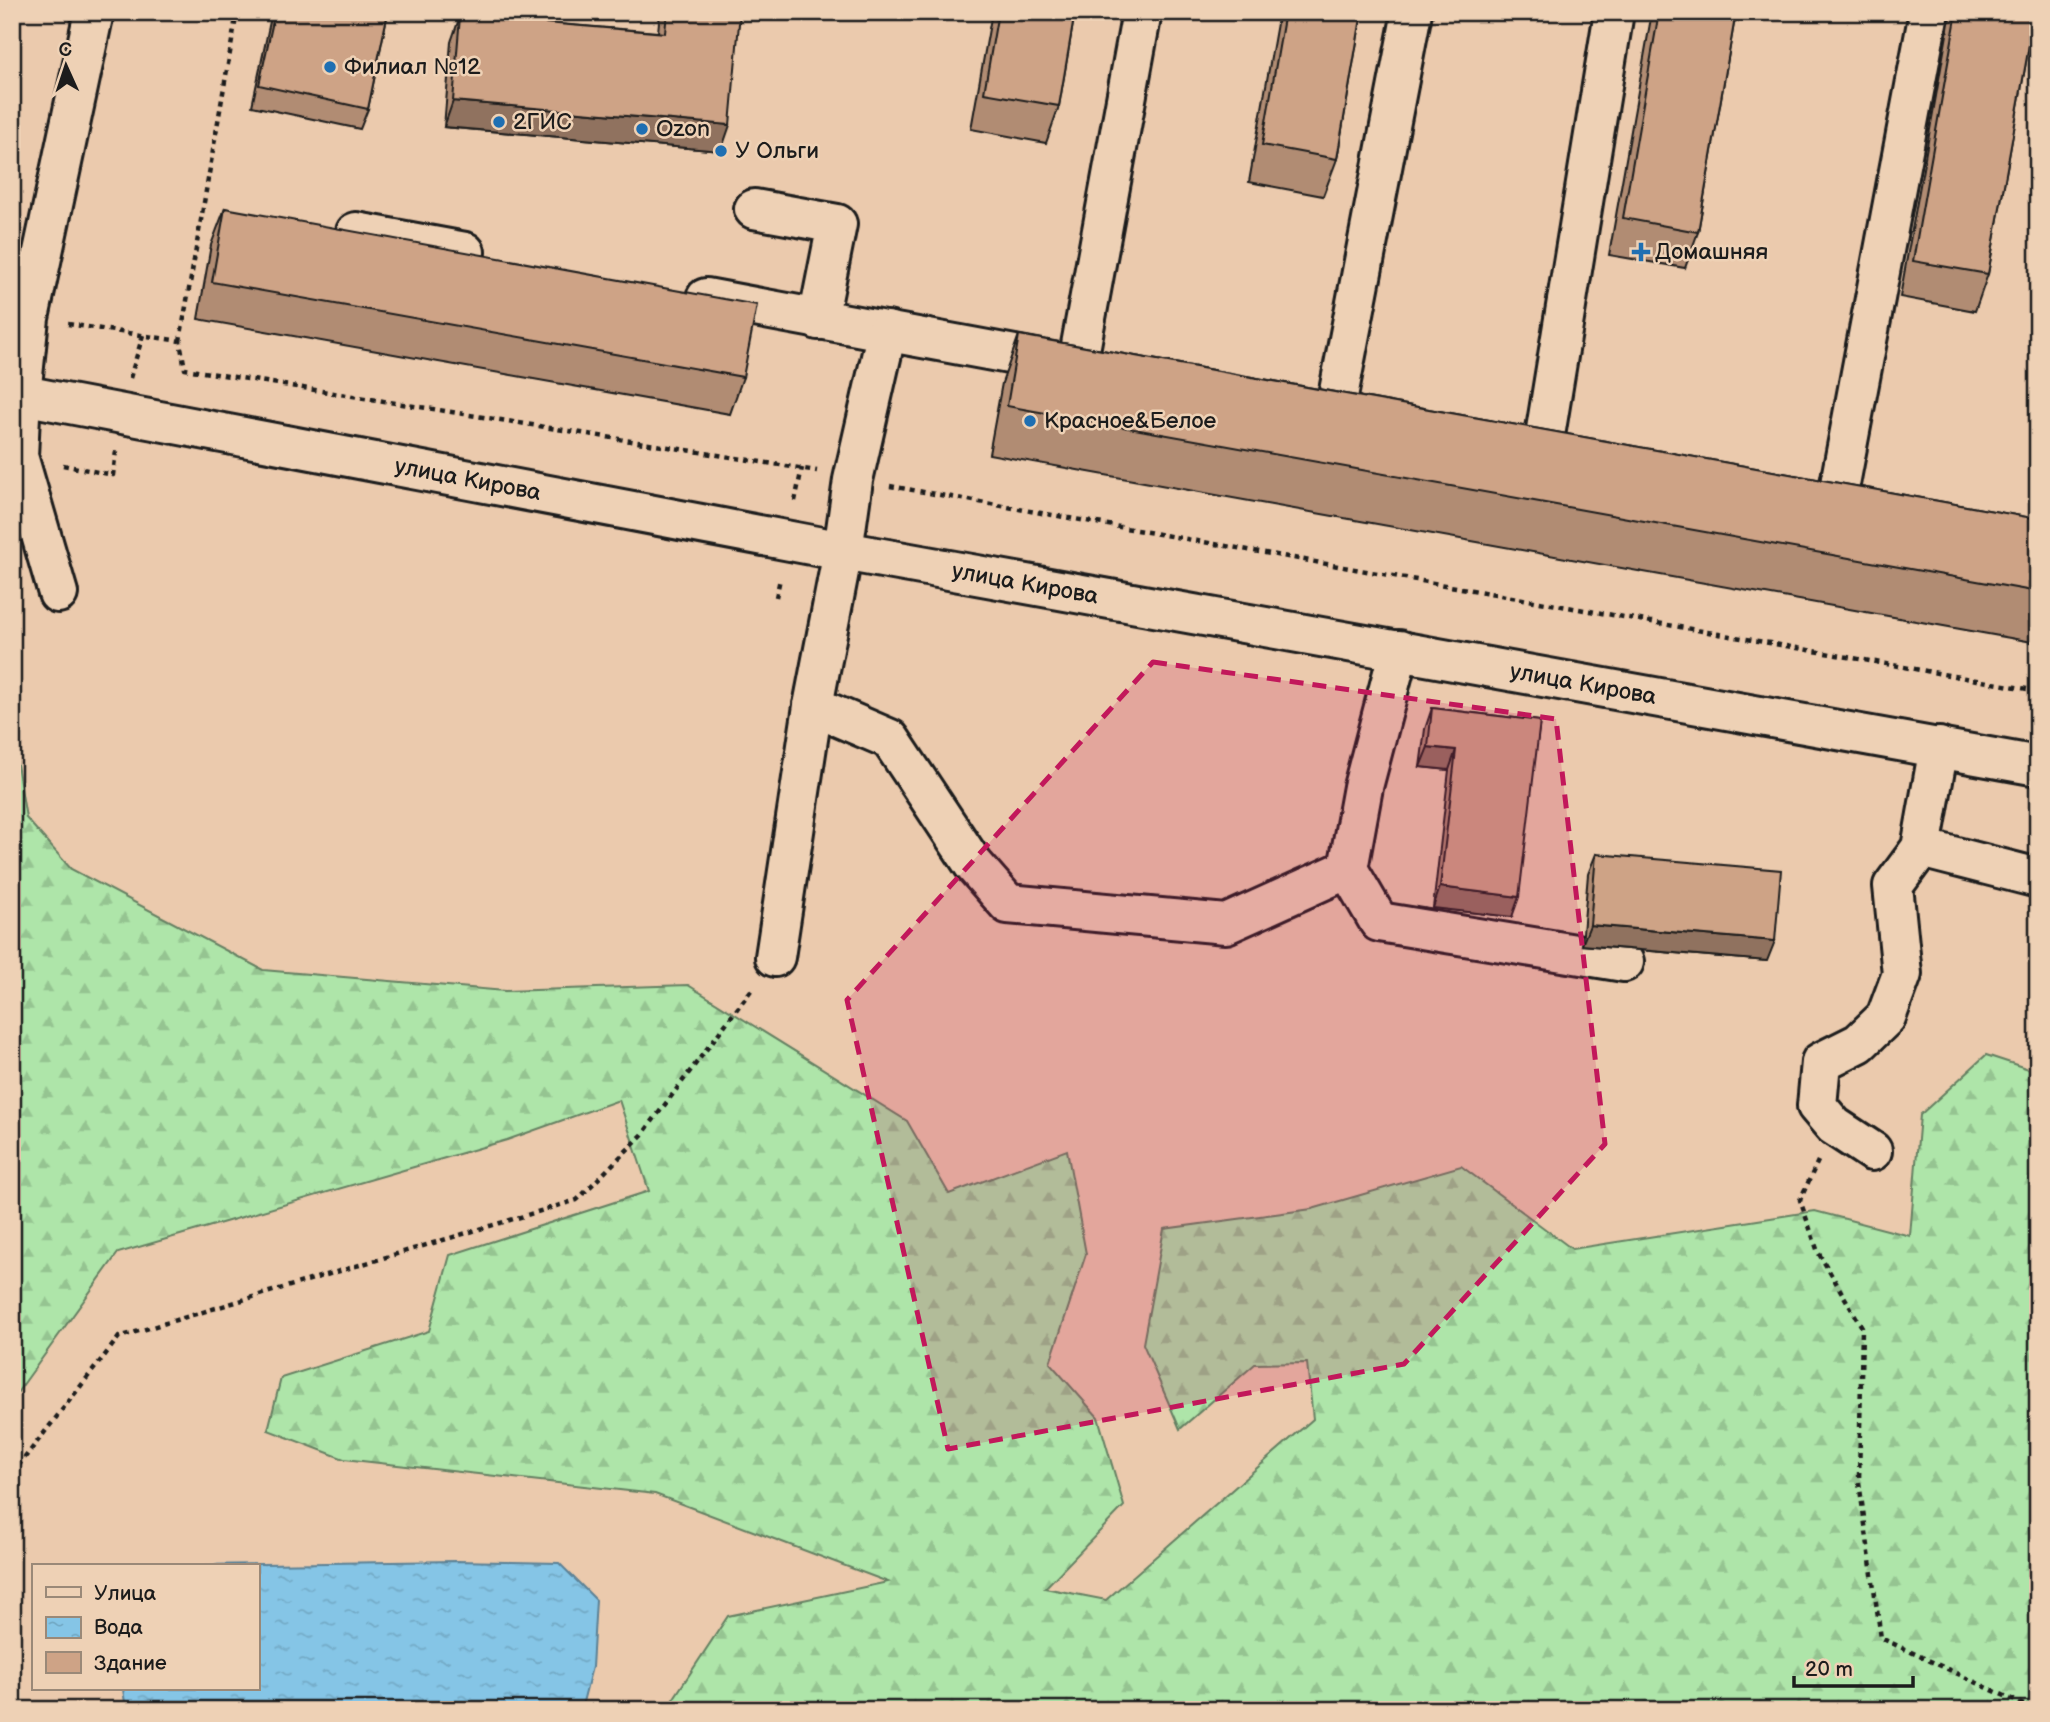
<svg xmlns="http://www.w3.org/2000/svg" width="2050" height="1722" viewBox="0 0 2050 1722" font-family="'Balsamiq Sans',sans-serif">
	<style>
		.forest { fill: url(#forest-firs); stroke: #658062; stroke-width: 2 }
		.water { fill: url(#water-ripples); stroke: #5b8195; stroke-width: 2 }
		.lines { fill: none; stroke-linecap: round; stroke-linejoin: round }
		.minor-casing { stroke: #1c1c1c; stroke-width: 44 }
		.path { stroke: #1c1c1c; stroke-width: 4.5; stroke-dasharray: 5 5; stroke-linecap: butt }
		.minor { stroke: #eed1b5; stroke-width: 38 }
		.wall { fill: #b18c73; stroke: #1c1c1c; stroke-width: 2 }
		.shaded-wall { fill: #90725e; stroke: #1c1c1c; stroke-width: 2 }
		.building { fill: #cea386; stroke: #1c1c1c; stroke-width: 2 }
		.marked { fill: #c2185b; fill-opacity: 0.2; stroke: #c2185b; stroke-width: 5; stroke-dasharray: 14 9; stroke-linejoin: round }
		.poi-dot { fill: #1f6fb2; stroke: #eed1b5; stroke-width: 2.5 }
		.labels { text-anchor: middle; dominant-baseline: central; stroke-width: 5; stroke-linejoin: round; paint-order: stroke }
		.poi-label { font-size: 23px; fill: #1c1c1c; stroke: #eed1b5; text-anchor: start }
		.street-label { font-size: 23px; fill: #1c1c1c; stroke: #eed1b5 }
	</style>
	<defs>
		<pattern id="forest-firs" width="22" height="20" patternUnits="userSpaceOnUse" patternTransform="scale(1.75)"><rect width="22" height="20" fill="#aee5a9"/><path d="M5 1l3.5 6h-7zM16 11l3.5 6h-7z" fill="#95c491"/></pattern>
		<pattern id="water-ripples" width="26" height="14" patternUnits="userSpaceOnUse" patternTransform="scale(1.75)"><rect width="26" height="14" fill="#85c5e6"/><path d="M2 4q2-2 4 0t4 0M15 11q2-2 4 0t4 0" fill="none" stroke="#72a9c5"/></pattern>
	</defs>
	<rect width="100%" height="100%" fill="#ebcaad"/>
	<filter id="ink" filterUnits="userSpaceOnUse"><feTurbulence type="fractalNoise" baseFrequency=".0143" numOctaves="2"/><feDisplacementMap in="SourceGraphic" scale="14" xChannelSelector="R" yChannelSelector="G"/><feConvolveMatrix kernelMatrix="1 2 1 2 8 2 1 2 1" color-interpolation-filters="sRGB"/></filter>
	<g filter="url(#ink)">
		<path class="forest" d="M12,734l14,84 45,51 192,101 242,21 183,-6 219,136 42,73 118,-44 19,104 -36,109 48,54 26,89 -79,82 61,12 207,-181 -6,-56 -52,1 -75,65 -37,-85 21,-115 148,-20 149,-43 111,83 243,-38 95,25 10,-121 66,-60 52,17v638h-1372l62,-94 160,-34 -233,-88 -311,-35 -76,-29 13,-52 148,-47 21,-76 199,-64 -30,-91 -112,40 -389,113 -106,147z"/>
		<path class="water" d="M456,1561l103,2 37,37 -4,67 -11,43h-455l-3,-21h134v-123h-114z"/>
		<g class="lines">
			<defs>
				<g id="minor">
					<path d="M754,209l83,15 -19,96"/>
					<path d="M356,232l109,20"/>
					<path d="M706,298l357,66"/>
					<path d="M1077,367l65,-355"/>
					<path id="s1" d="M12,393l831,158 1195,215"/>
					<path d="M1335,412l77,-400"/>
					<path d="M1543,448l71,-436"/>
					<path d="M1837,500l92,-488"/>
					<path d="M58,593l-40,-137 3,-61 8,-77 65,-306"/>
					<path d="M1399,650l-36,137 -15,82 31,53 245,40"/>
					<path d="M813,706l77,33 83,125 35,40 218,20 122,-55"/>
					<path d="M1921,848l117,30"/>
					<path d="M775,957l38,-251 30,-155 10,-71 34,-149"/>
					<path d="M1872,1151l-38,-25 -17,-20 4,-44 38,-19 27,-26 16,-43 -9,-88 28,-38 18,-101"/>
				</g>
			</defs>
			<use href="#minor" class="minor-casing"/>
			<path class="path" d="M12,41l6,-29
				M68,324l112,17 5,28 632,102
				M180,341l57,-329
				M130,378l13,-43
				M63,465l50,10 3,-24
				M890,486l1148,205
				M795,501l7,-33
				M776,597l4,-18
				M1818,1161l-18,39 18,52 44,75 -3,155 22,156 154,72
				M12,1474l107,-137 458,-137 65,-65 110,-146"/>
			<use href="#minor" class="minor"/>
		</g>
		<path class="wall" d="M272,12h116l-20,97 -8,20 -108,-23z
			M660,12h80l-19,139 -277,-24 7,-85 9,-26 198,16z
			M992,12h83l-16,94 -13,37 -75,-14z
			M1279,12h83l-25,147 -14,37 -74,-14z
			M1652,12h84l-38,220 -13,36 -76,-13z
			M1951,12h84l-47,262 -13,37 -75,-14z
			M225,208l518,169 -13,37 -532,-95 13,-74z
			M1019,335l1019,184v124l-1049,-189 13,-71z
			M1432,708l108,13 -28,196 -79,-9 16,-138 -29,-3 5,-38z
			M1596,854l171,107 -185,-16 6,-71z"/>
		<path class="shaded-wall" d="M453,101l277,24 -9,26 -277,-24z
			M1428,747l28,3 -7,20 -29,-3z
			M1440,887l79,10 -7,20 -79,-9z
			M1590,925l185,16 -8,20 -185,-16z"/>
		<path class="building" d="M275,12h113l-20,97 -109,-24z
			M667,12h73l-10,113 -277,-24 7,-85 205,17z
			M998,12h77l-16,94 -75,-13z
			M1285,12h77l-25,147 -75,-14z
			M1659,12h77l-38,220 -75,-14z
			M1957,12h78l-47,262 -75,-13z
			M225,208l532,97 -14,72 -531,-95z
			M1019,335l1019,184v73l-1031,-186z
			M1432,708l108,13 -21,176 -79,-10 16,-137 -28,-3z
			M1596,854l185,16 -6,71 -185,-16z"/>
	</g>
	<path class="marked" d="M1153,662l403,57 49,425 -201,220 -456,85 -101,-449z"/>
	<g class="poi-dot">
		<circle cx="330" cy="67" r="7"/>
		<circle cx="499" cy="122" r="7"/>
		<circle cx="642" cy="129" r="7"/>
		<circle cx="721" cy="151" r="7"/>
		<path d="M1637.5 241.5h7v7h7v7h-7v7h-7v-7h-7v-7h7z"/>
		<circle cx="1030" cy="421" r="7"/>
	</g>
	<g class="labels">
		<g class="poi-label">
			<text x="344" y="67">Филиал №12</text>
			<text x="513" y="122">2ГИС</text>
			<text x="656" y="129">Ozon</text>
			<text x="735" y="151">У Ольги</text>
			<text x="1655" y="252">Домашняя</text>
			<text x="1044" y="421">Красное&amp;Белое</text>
		</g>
		<g class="street-label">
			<text stroke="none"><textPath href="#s1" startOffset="464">улица Кирова</textPath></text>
			<text stroke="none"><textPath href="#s1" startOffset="1031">улица Кирова</textPath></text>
			<text stroke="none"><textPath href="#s1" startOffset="1598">улица Кирова</textPath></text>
		</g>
	</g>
	<rect width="2050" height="1722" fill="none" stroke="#eed1b5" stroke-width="42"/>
	<rect x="21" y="21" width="2008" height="1680" fill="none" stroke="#1c1c1c" stroke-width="2.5" filter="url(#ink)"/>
	<rect x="32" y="1564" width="228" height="126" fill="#eed1b5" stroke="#9a8978" stroke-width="2"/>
	<rect x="46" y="1587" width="35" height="10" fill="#eed1b5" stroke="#9a8978" stroke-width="2"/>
	<text x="94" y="1600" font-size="21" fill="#1c1c1c">Улица</text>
	<rect x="46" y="1617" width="35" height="21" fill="url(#water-ripples)" stroke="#9a8978" stroke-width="2"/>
	<text x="94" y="1634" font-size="21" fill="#1c1c1c">Вода</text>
	<rect x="46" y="1652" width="35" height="21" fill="#cea386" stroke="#9a8978" stroke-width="2"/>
	<text x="94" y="1670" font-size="21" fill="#1c1c1c">Здание</text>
	<g transform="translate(66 66) rotate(357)" stroke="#eed1b5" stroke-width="5" paint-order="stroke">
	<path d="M0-5L12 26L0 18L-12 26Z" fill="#1c1c1c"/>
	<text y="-10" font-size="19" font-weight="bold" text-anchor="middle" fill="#1c1c1c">С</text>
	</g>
	<path d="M1794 1676v10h119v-10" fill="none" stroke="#1c1c1c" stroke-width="3.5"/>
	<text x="1805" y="1676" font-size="21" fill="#1c1c1c" stroke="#eed1b5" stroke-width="5" paint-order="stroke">20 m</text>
</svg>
